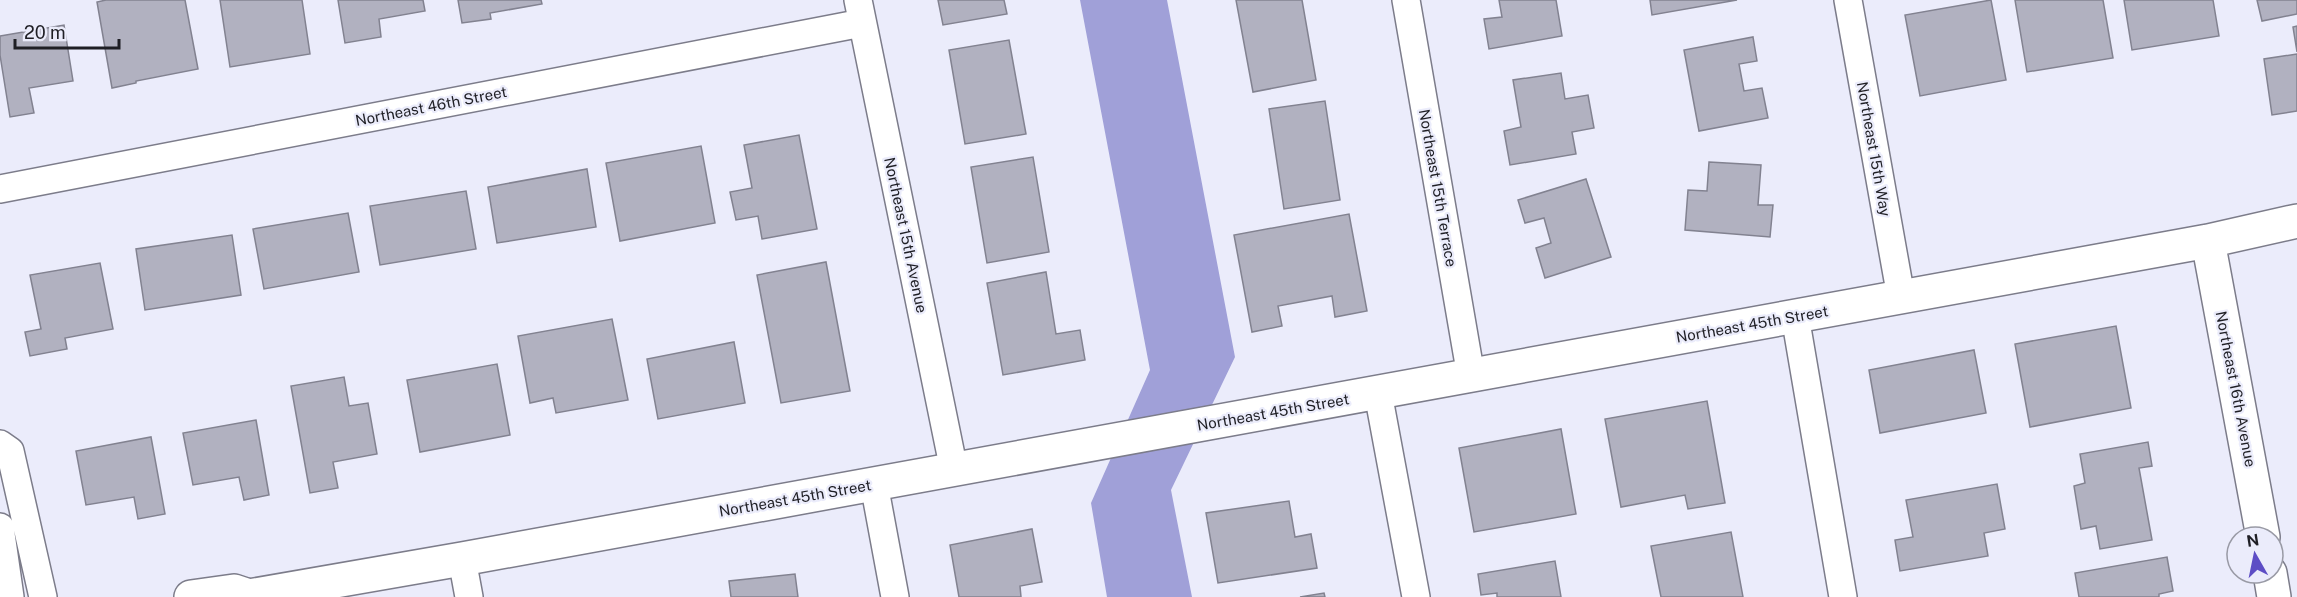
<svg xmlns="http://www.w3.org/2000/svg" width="2297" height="597" viewBox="0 0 2297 597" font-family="'Public Sans',sans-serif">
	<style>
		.water { fill: #a0a0d8 }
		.building { fill: #b1b1c0; stroke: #828290; stroke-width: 1.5 }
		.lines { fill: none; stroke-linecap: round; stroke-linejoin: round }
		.minor-casing { stroke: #7c7c8a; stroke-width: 30 }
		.tertiary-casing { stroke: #7c7c8a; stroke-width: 36 }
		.minor { stroke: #fff; stroke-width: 27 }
		.tertiary { stroke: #fff; stroke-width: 33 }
		.labels { text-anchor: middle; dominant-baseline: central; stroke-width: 4.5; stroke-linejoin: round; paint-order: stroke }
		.street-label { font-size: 15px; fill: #1f1f25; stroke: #ebecfb }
	</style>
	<rect width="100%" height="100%" fill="#ebecfb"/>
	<path class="water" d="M1080,0h87l68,357 -64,133 21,107h-85l-16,-94 59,-133z"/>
	<path class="building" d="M106,0h79l13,69 -62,12v2l-24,5 -15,-86z
		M220,0h82l8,54 -80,13z
		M338,0h85l2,11 -46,8 2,18 -36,6z
		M458,0h83l1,4 -52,9 1,6 -29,4z
		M938,0h66l3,14 -64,11z
		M1236,0h66l14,80 -63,12z
		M1499,0h57l6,36 -73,13 -5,-30 18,-2z
		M1650,0h87l-85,15z
		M1991,0l15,80 -86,16 -15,-81z
		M2015,0h88l10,58 -86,14z
		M2124,0h89l6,36 -87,14z
		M2257,0h40v14l-35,7z
		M64,25l9,56 -44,7 5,25 -24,4 -10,-62v-19z
		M2297,26v26l-4,-25z
		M1753,37l4,24 -18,3 5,27 18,-3 6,30 -69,13 -15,-81z
		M1009,40l17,94 -61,10 -16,-94z
		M2297,54v57l-25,4 -8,-56z
		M1561,73l4,26 23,-4 6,33 -22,4 4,22 -66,11 -6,-34 17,-4 -8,-47z
		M1325,101l15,99 -56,9 -15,-100z
		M799,135l18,94 -55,10 -4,-23 -22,4 -6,-28 22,-4 -8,-43z
		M701,146l14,77 -95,18 -14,-78z
		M1033,157l16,95 -62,11 -16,-96z
		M1709,162l52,3 -3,40h15l-3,32 -85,-7 3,-40 19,1z
		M587,169l9,58 -99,16 -9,-56z
		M1586,179l25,78 -66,21 -9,-30 15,-5 -7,-25 -19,5 -7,-23z
		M466,191l10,58 -96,16 -10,-59z
		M348,213l11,59 -95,17 -11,-60z
		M1349,214l18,97 -32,6 -3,-21 -54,10 4,20 -30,6 -18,-97z
		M232,235l9,60 -96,15 -9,-61z
		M826,262l24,129 -69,12 -24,-128z
		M100,263l13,66 -48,9 2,11 -37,7 -5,-24 16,-3 -11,-54z
		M1046,272l10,62 24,-4 5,30 -82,15 -16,-92z
		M612,319l16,81 -72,13 -3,-15 -23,5 -12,-67z
		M2116,326l15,82 -101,19 -15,-83z
		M734,342l11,61 -87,16 -11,-60z
		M1974,350l12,63 -106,20 -11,-63z
		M497,364l13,71 -90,17 -13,-72z
		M344,377l5,29 19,-3 9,51 -44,8 5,26 -28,5 -19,-107z
		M1707,401l18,102 -37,6 -3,-14 -64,12 -16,-88z
		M256,420l13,75 -25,5 -5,-23 -46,8 -10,-52z
		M1561,429l15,85 -102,18 -15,-84z
		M151,437l14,77 -27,5 -4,-22 -48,8 -10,-54z
		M2148,442l4,24 -13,2 13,72 -52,9 -4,-23 -15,3 -7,-43 11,-3 -5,-29z
		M1997,484l8,45 -21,4 4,23 -88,15 -5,-31 18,-3 -7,-37z
		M1289,501l6,36 16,-3 6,34 -99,15 -12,-70z
		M1032,529l10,53 -22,4 1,11h-62l-9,-52z
		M1731,532l12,65h-82l-10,-51z
		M2167,557l6,34 -14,3v3h-80l-4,-24z
		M1555,561l6,36h-64v-4l-16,2 -3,-21z
		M795,574l3,23h-67l-2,-16z
		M1324,593l1,4h-25z"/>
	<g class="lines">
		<defs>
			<path id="minor" d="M858,0l96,470
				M1406,0l65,376
				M1848,0l53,297
				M0,189l862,-166
				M1795,316l48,281
				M1378,393l38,204
				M0,444l10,7 33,146
				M874,484l21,113
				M0,527l10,70
				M462,559l7,38"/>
			<path id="tertiary" d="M2208,241l55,296
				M2270,573l4,24
				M191,597l43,-6 15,5 213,-37 1746,-318 89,-20"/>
		</defs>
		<use href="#minor" class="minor-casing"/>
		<use href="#tertiary" class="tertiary-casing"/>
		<use href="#minor" class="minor"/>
		<use href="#tertiary" class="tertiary"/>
	</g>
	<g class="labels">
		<g class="street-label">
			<text transform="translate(431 106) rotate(-11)">Northeast 46th Street</text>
			<text transform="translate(1874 149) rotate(80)">Northeast 15th Way</text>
			<text transform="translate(1438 188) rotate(80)">Northeast 15th Terrace</text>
			<text transform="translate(906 235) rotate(78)">Northeast 15th Avenue</text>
			<text transform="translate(1752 324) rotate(-10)">Northeast 45th Street</text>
			<text transform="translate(2236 389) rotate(79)">Northeast 16th Avenue</text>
			<text transform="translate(1273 412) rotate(-10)">Northeast 45th Street</text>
			<text transform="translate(795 498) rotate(-10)">Northeast 45th Street</text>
		</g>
	</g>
	<g transform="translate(2255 555) rotate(351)"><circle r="28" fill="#ebecfb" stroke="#999aa5" stroke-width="1.5"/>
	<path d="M0-4.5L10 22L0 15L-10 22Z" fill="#5d4dc5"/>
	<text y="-9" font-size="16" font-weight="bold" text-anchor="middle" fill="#1f1f25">N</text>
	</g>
	<path d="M15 39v9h104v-9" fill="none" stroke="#1f1f25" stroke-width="3"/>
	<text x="24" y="39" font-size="18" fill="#1f1f25" stroke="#ebecfb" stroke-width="4.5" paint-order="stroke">20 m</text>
</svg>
